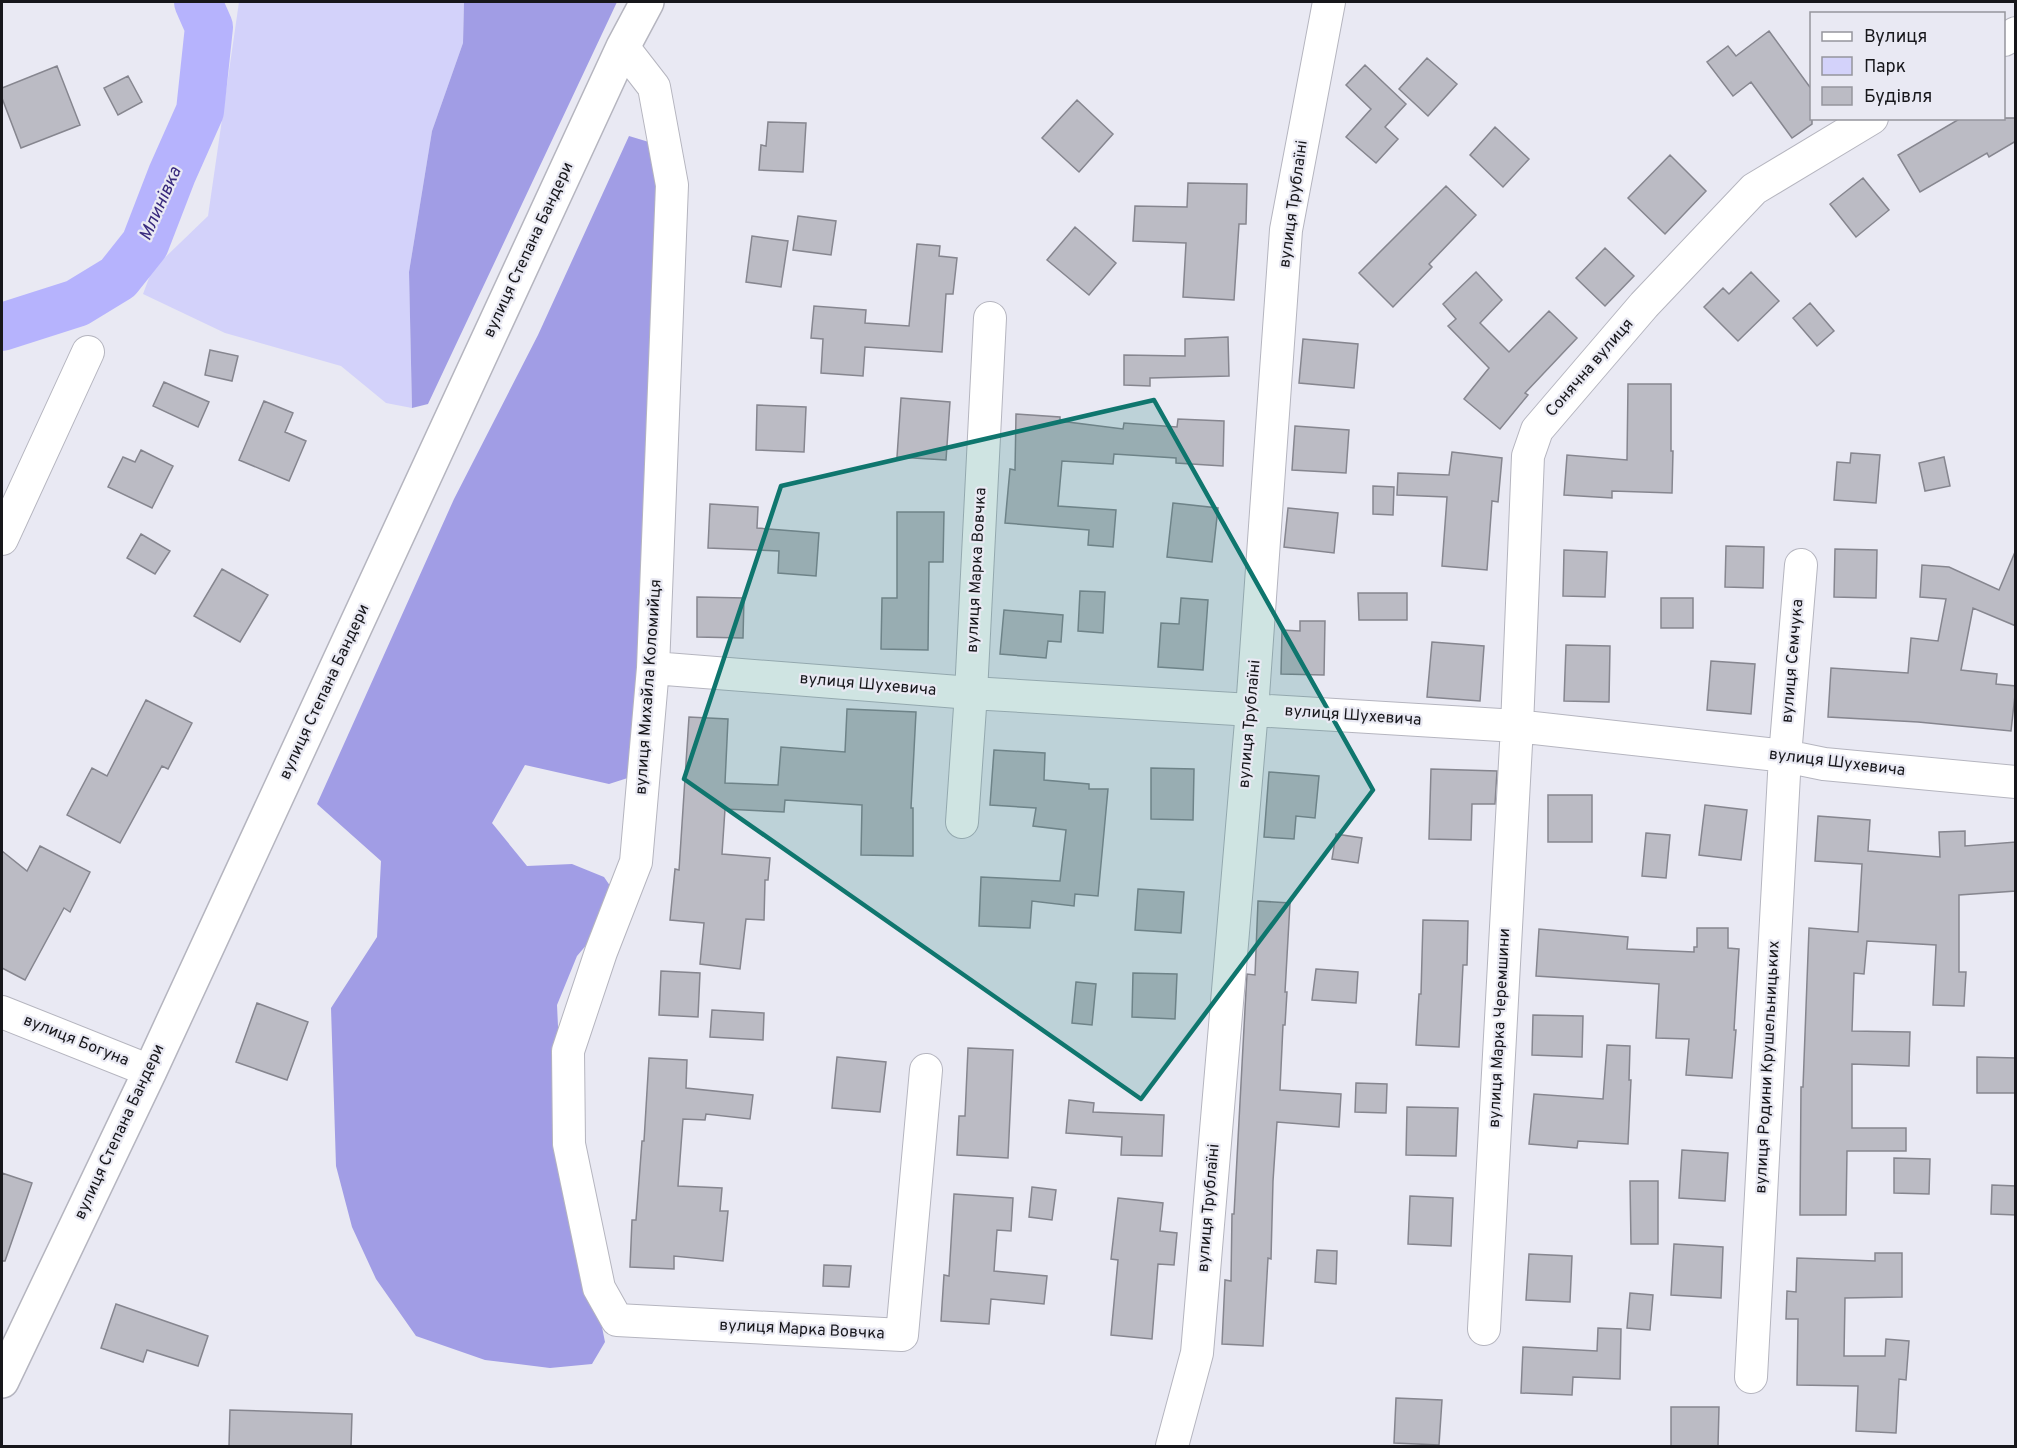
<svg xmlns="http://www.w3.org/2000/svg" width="2017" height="1448" viewBox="0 0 2017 1448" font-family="Overpass,sans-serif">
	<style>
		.green { fill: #d3d2fa }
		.forest { fill: #a19de5 }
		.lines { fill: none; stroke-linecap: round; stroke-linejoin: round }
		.river { stroke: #b6b3fd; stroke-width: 48 }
		.building { fill: #bbbbc4; stroke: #86868f; stroke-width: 1.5 }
		.minor-casing { stroke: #b5b5bf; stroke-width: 34 }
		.secondary-casing { stroke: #b5b5bf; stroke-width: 36 }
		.minor { stroke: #fff; stroke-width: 32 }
		.secondary { stroke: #fff; stroke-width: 33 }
		.marked { fill: #0f766e; fill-opacity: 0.2; stroke: #0f766e; stroke-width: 4.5; stroke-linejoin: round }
		.labels { text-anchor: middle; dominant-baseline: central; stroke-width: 4.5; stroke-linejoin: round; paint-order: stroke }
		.street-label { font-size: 16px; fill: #17171b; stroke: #e9e9f3 }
		.water-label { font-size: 18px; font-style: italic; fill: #392a7d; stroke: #e9e9f3 }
	</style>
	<rect width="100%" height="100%" fill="#e9e9f3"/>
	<path class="green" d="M239,2h225l-1,41 -31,88 -23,141 3,136 -26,-5 -45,-37 -116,-33 -82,-39 9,-24 56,-54z"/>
	<path class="forest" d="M464,2h153l-189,402 -16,4 -3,-136 23,-141 31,-88z
		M629,136l33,10 -25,629 -28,9 -84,-19 -33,58 35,43 45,-2 32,13 18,26 -45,53 -20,49 6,127 42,210 -13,22 -42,4 -65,-8 -69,-24 -40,-57 -24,-52 -16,-61 -5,-158 46,-71 4,-76 -64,-57 137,-305 84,-164z"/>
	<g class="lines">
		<path class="river" d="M2,327l75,-24 41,-25 27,-34 27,-70 28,-63 9,-84 -11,-25"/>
	</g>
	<path class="building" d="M1769,31l43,59v34l-20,14 -41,-56 -18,14 -26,-34 21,-16 8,10z
		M1427,58l30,26 -29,32 -29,-27z
		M1365,65l41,39 -21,23 13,12 -22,24 -30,-26 25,-28 -25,-24z
		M57,66l23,59 -59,23 -19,-50v-10z
		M128,76l14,26 -24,13 -14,-27z
		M1077,100l36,34 -34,38 -37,-34z
		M1961,118h55v23l-27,16 -2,-4 -67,39 -22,-37z
		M768,122l38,1 -3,49 -44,-2 2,-25 5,1z
		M1495,127l34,32 -26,28 -33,-32z
		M1670,155l36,36 -41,43 -37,-36z
		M1863,178l26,32 -33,27 -26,-33z
		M1188,183l59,1 -1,40h-7l-5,76 -51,-3 3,-54 -53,-2 2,-35 52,1z
		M1446,186l30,29 -47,49 3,3 -39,40 -34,-34z
		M798,216l38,5 -5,34 -38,-5z
		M1075,227l41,36 -27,32 -42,-35z
		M752,236l36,5 -7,46 -35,-5z
		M917,244l23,2 -1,10 18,2 -4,36h-7l-4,58 -77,-5 -2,29 -42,-3 2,-34 -12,-1 3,-32 52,4 -1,13 44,3z
		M1605,248l29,28 -29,30 -29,-28z
		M1476,272l26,28 -22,23 29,29 40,-41 28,27 -52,55 3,2 -28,34 -36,-30 25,-31 -41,-42 8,-7 -13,-15z
		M1751,272l28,29 -41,40 -34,-34 19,-19 6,6z
		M1810,303l24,28 -17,15 -24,-28z
		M1228,337l1,39 -79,2v8l-26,-1v-30l61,1v-17z
		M1303,339l55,5 -4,44 -55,-5z
		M210,350l28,6 -6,25 -27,-6z
		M164,382l45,20 -11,25 -45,-21z
		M1628,384h43v67h2l-1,42 -60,-2v7l-48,-3 3,-40 60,5z
		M901,398l49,4 -4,58 -49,-3z
		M264,401l29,12 -8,19 21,9 -17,40 -50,-21z
		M757,405l49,2 -2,45 -48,-2z
		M1016,414l44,3v4l63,8 1,-6 53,4 1,-8 46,2 -1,45 -47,-3v-5l-62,-4 -1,10 -51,-3 -4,45 58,4 -3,37 -25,-2 1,-15 -84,-7 5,-54 5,1z
		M1295,426l54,4 -3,43 -54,-3z
		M141,450l32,16 -21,42 -44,-21 15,-30 12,5z
		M1452,452l50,6 -4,44 -6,-1 -5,69 -45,-4 5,-69 -50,-2 1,-22 51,2z
		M1851,453l29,2 -4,48 -42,-3 3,-38 13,1z
		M1944,457l6,29 -25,5 -6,-28z
		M1373,486l21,1 -1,28 -20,-1z
		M1173,503l45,5 -6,54 -45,-5z
		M710,504l48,3 -1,21 62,5 -3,43 -38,-3 1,-22 -71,-3z
		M1288,508l50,5 -4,40 -50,-6z
		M897,512h47l-1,50h-14l-1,88 -47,-1 1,-51h15z
		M141,534l29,17 -15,23 -28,-16z
		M1726,546l38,1 -1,41 -38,-1z
		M1835,549l42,1 -1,48 -42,-1z
		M1564,550l43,2 -2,45 -42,-1z
		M2015,552l1,74 -43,-18 -12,62 36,4 -1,10 20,2 -5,45 -93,-9 -90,-5 3,-49 77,5 3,-35 27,3 8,-42 -26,-2 2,-32 27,2 50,23z
		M222,569l46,26 -28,47 -46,-26z
		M1080,591l25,1 -2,41 -25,-2z
		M1358,593h49v27h-48z
		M697,597l47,1 -1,40 -46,-1z
		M1181,598l27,2 -5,70 -45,-3 3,-44 18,1z
		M1661,598h32v30h-32z
		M1004,610l59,5 -2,27 -13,-1 -2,17 -46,-4z
		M1300,621h25l-1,54 -43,-1 1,-44 18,1z
		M1432,642l52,4 -4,55 -53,-4z
		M1566,645l44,1 -1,56 -45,-1z
		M1711,661l44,3 -4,50 -44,-4z
		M146,700l46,23 -24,46 -6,-3 -42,77 -53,-28 25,-47 15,8z
		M847,709l69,3 -5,96h2v48l-52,-1 1,-50 -77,-5 -1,12 -59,-3 -3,45 48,4 -2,22h-3l-1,40 -18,-1 -6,50 -40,-5 4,-41 -34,-3 5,-51 4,1 10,-153 39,2 -3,64 53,2 3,-38 64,5z
		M994,750l51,3 -1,27 45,4v5h19l-10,107 -23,-2 -1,12 -42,-5 -2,27 -51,-2 2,-49 79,4 6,-51 -33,-4 3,-18 -46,-3z
		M1151,768l43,1 -1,51 -42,-1z
		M1431,769l66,2 -2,33h-23l-1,36 -42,-1z
		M1269,772l50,4 -4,42 -19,-2 -2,23 -30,-2z
		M1548,795h44v47h-44z
		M1705,805l42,5 -6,50 -42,-5z
		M1818,816l52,4 -2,31 72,6 -1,-25 26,-1v15l51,-4v49l-57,4v77h7l-2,34 -31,-1 3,-60 -69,-4 -3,33 -10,-1 -2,58 58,1 -1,34 -57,-2v64h54v23h-59l-1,64h-46l1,-128h2l6,-159 49,4 4,-68 -47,-3z
		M1646,833l24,2 -4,43 -24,-2z
		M1336,834l26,4 -4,25 -26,-4z
		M40,846l50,26 -20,40 -6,-4 -39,72 -23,-12v-117l25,20z
		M1138,889l46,3 -3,41 -46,-3z
		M1258,901l32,2 -5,89h2l-2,33h-2l-3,65 61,4 -2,33 -62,-5 -4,59 -2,78 -3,-1 -5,88 -41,-2 3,-64 6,1 1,-67h2l11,-205 2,-35 8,1z
		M1423,920l45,1 -1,44h-4l-4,82 -43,-2 3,-51h2z
		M1697,928h31v20l11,1 -5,81h2l-4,48 -46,-3 3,-36 -33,-1 3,-54 -123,-8 3,-47 89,8 -1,12 67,3v-5h3z
		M1316,969l42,3 -2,31 -44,-3z
		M661,971l39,2 -2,44 -39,-2z
		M1133,973l44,1 -2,45 -43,-2z
		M1076,982l20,2 -4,41 -20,-2z
		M257,1003l51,19 -21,58 -51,-18z
		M712,1010l52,3 -1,27 -53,-3z
		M1533,1015l50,1 -1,41 -50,-2z
		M1607,1045l23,1 -1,34h2l-3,64 -50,-3 -1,7 -48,-4 5,-50 69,5z
		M968,1048l45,2 -5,108 -51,-3 2,-39h6z
		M837,1057l49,5 -6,50 -48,-4z
		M1977,1057l39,1v35h-39z
		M649,1058l38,2 -1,28 67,7 -3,24 -44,-5 -1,6 -22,-1 -5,67 44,2 -2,23h8l-5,50 -49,-5v13l-44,-2 2,-47h4l6,-79h2z
		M1356,1083l31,1 -1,29 -31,-1z
		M1069,1100l25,3 -1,9 71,3 -2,41 -41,-1 1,-18 -56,-4z
		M1407,1107l51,1 -2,48 -50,-1z
		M1682,1150l46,3 -3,48 -46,-3z
		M1894,1158l36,1 -1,35 -35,-1z
		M2,1173l30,10 -27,78h-3z
		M1630,1181h28v63h-27z
		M1992,1185l24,1v29l-25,-1z
		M1032,1187l24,3 -4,30 -23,-3z
		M954,1194l59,4 -2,33 -14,-1 -3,41 53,5 -3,28 -53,-5 -2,25 -48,-3 3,-46 5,1z
		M1410,1196l43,2 -2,48 -43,-2z
		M1118,1198l45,5 -3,28 17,2 -3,32 -16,-1 -6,75 -41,-4 7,-75 -7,-1z
		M1674,1244l49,3 -2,51 -50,-3z
		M1317,1250l20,1 -1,33 -21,-2z
		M1875,1253h27v44l-57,1 -1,58h41l1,-17 23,2 -3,39 -7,-1 -3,54 -40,-2 2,-45 -61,-1 1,-66h-12l1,-28 9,1 1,-34 78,3z
		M1529,1254l43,2 -2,46 -44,-2z
		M824,1265l27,1 -2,21 -26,-1z
		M1630,1293l23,2 -3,35 -23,-2z
		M116,1304l92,32 -10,30 -51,-16 -4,12 -42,-14z
		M1598,1328l23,1 -1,50 -47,-2 -1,18 -51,-2 2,-46 74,4z
		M1396,1398l46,2 -3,45 -45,-2z
		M1671,1407h48l-1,39h-47z
		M230,1410l122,4 -1,32h-122z"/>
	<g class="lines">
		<defs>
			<path id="minor" d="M2004,40l12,-7
				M623,47l31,40 18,98 -19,483 -17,194 -35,90 -33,99 1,93 30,144 18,32 285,15 24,-265
				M2,539l86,-187
				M653,668l318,25 546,33 268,30 39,8 192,18
				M962,822l9,-129 19,-375
				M2,1012l148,59
				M1484,1329l33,-603 11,-270 9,-26 107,-125 110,-116 118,-71
				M1751,1377l34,-621 16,-191
				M1172,1446l25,-93 55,-643 34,-480 43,-228"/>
			<path id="secondary" d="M2,1381l148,-310 473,-1024 24,-45"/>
		</defs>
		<use href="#minor" class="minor-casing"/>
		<use href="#secondary" class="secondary-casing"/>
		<use href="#minor" class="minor"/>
		<use href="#secondary" class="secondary"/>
	</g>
	<path class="marked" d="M1154,400l219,390 -232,309 -457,-320 97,-293z"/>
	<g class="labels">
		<g class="street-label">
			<text transform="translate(1294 204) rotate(-82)">вулиця Трублаїні</text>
			<text transform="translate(529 250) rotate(-65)">вулиця Степана Бандери</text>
			<text transform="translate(1590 368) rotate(-49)">Сонячна вулиця</text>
			<text transform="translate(977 570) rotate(-87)">вулиця Марка Вовчка</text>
			<text transform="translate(1793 661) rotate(-85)">вулиця Семчука</text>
			<text transform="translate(868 685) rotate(5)">вулиця Шухевича</text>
			<text transform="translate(649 687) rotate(-86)">вулиця Михайла Коломийця</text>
			<text transform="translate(325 692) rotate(-65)">вулиця Степана Бандери</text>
			<text transform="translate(1353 716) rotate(4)">вулиця Шухевича</text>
			<text transform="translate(1250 724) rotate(-85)">вулиця Трублаїні</text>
			<text transform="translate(1837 763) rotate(7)">вулиця Шухевича</text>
			<text transform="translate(1500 1028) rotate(-87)">вулиця Марка Черемшини</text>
			<text transform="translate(76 1041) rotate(22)">вулиця Богуна</text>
			<text transform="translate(1768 1067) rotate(-87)">вулиця Родини Крушельницьких</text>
			<text transform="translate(120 1132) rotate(-65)">вулиця Степана Бандери</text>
			<text transform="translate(1209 1208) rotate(-85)">вулиця Трублаїні</text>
			<text transform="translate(802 1330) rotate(3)">вулиця Марка Вовчка</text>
		</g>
		<g class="water-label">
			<text transform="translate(161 204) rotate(-66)">Млинівка</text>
		</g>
	</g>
	<rect width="2017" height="1448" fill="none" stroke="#17171b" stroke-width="6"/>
	<rect x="1810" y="12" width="195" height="108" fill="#e9e9f3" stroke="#95959d" stroke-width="1.5"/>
	<rect x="1822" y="32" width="30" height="9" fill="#ffffff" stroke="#95959d" stroke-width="1.5"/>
	<text x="1864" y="42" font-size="18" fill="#17171b">Вулиця</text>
	<rect x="1822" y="57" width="30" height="18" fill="#d3d2fa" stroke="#95959d" stroke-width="1.5"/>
	<text x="1864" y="72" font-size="18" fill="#17171b">Парк</text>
	<rect x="1822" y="87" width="30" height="18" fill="#bbbbc4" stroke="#95959d" stroke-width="1.5"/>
	<text x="1864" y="102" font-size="18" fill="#17171b">Будівля</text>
</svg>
